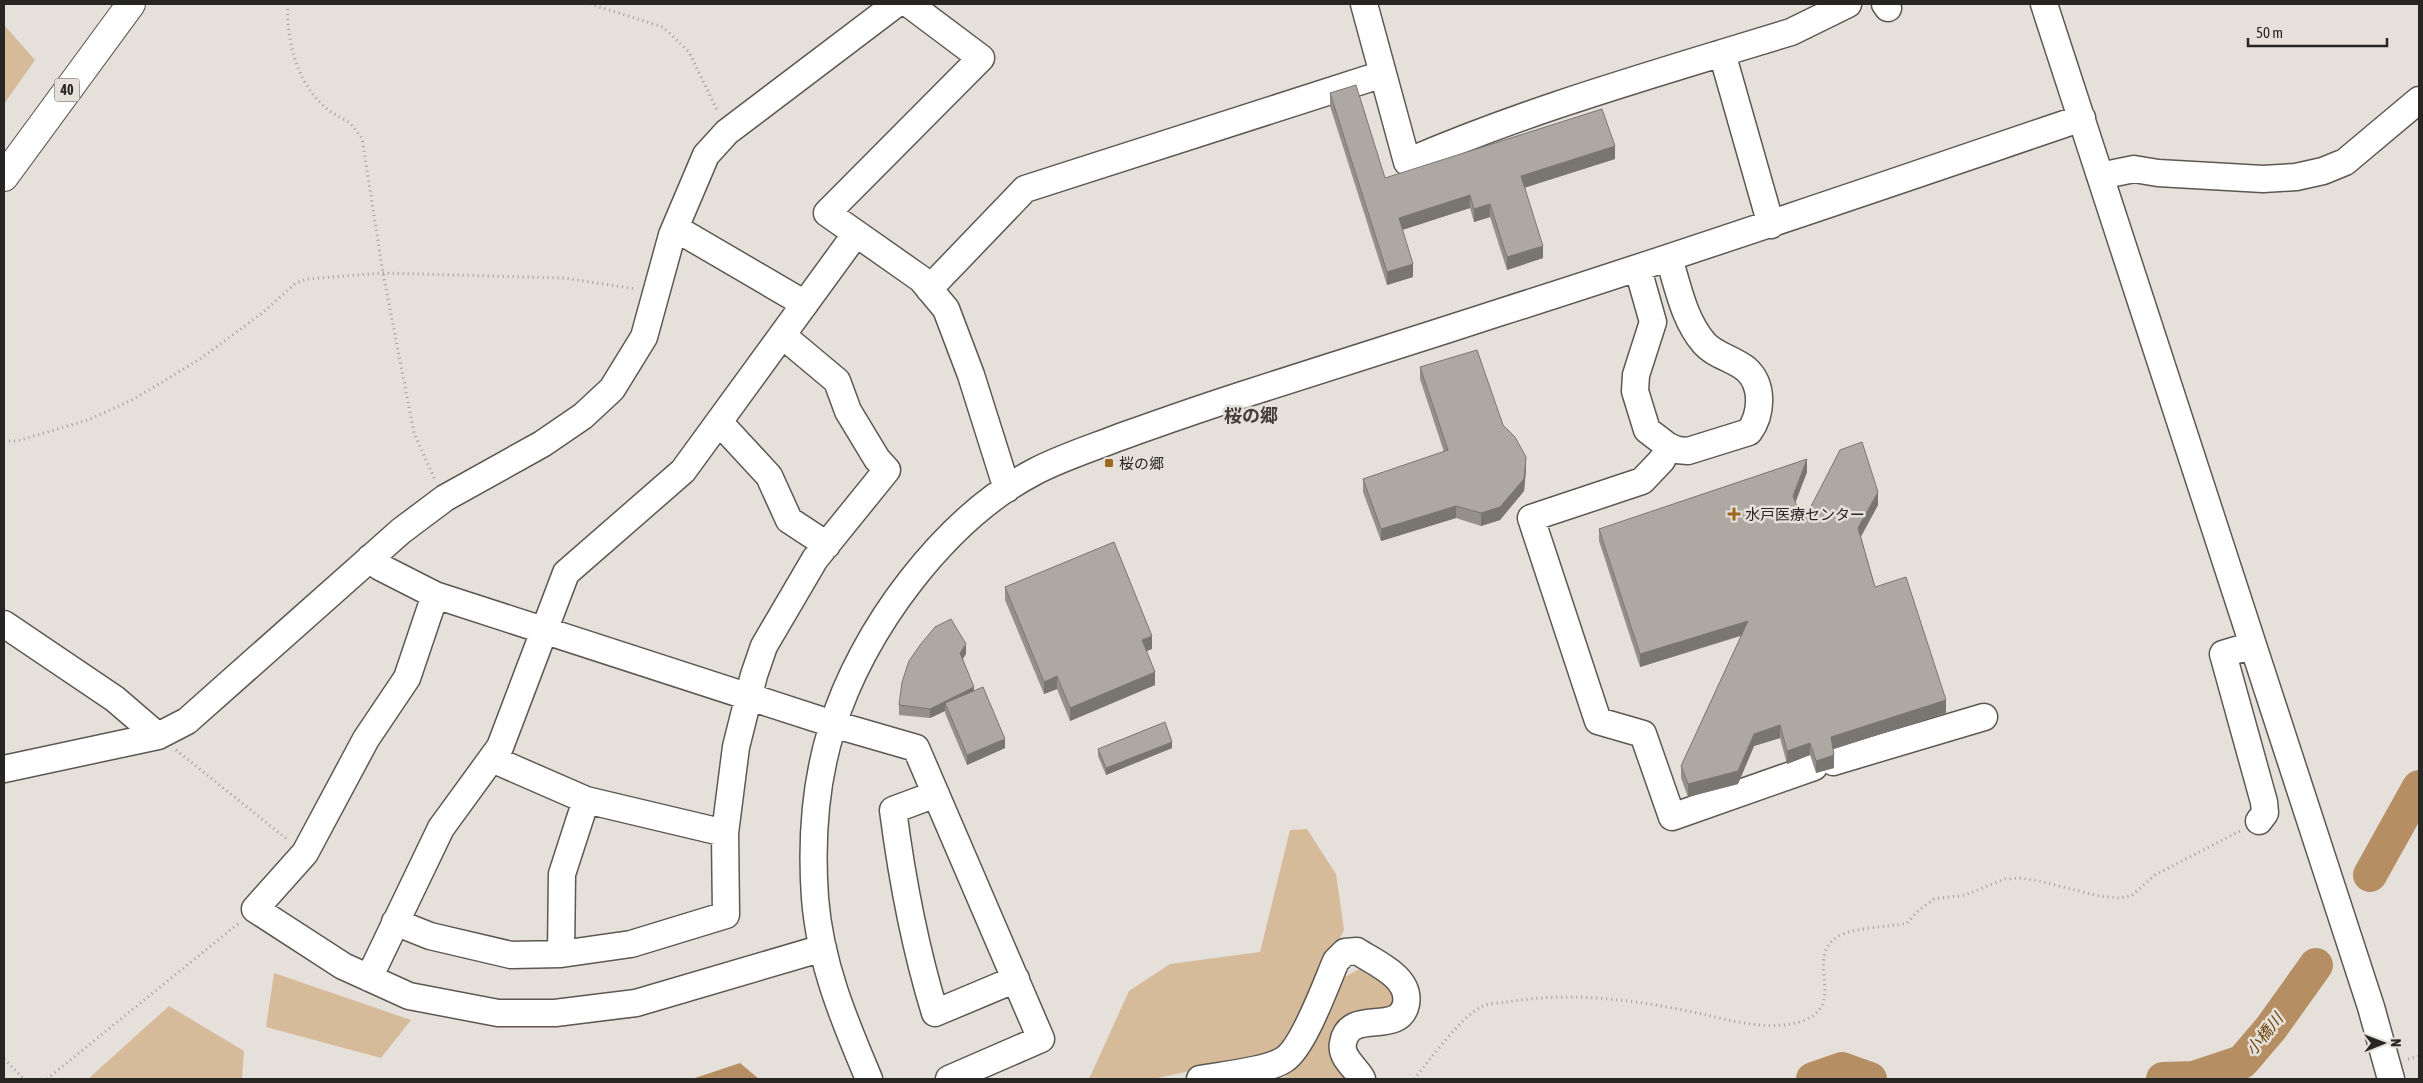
<svg xmlns="http://www.w3.org/2000/svg" width="2423" height="1083" viewBox="0 0 2423 1083" font-family="'Asap Condensed','Noto Sans JP',sans-serif">
	<style>
		.green { fill: #d6bb9b }
		.water { fill: #b58f63 }
		.lines { fill: none; stroke-linecap: round; stroke-linejoin: round }
		.river { stroke: #b58f63; stroke-width: 34 }
		.minor-casing { stroke: #5d5852; stroke-width: 29 }
		.major-casing { stroke: #5d5852; stroke-width: 30 }
		.path { stroke: #a29d99; stroke-width: 3; stroke-dasharray: 1 4; stroke-linecap: butt }
		.minor { stroke: #fff; stroke-width: 26 }
		.major { stroke: #fff; stroke-width: 28 }
		.wall { fill: #95908a }
		.shaded-wall { fill: #797671 }
		.building { fill: #ada8a1; stroke: #797671 }
		.poi-dot { fill: #9b681e; stroke: #e6e0da; stroke-width: 2 }
		.labels { text-anchor: middle; dominant-baseline: central; stroke-width: 5; stroke-linejoin: round; paint-order: stroke }
		.shield { fill: #e6e0da; stroke: #615e5b; stroke-width: 1 }
		.shield-label { font-size: 14px; font-weight: bold; fill: #282624 }
		.poi-label { font-size: 15px; fill: #282624; stroke: #e6e0da; text-anchor: start }
		.water-label { font-size: 16px; font-style: italic; fill: #69430b; stroke: #e6e0da }
		.quarter-label { font-size: 18px; font-weight: bold; fill: #413d37; stroke: #e6e0da }
	</style>
	<rect width="100%" height="100%" fill="#e6e0da"/>
	<path class="green" d="M4,25l31,35 -31,44z
		M1307,829l29,45 8,56 -54,107 -19,17 -118,25h-64l40,-88 41,-27 90,-12 30,-122z
		M1359,969l32,20 5,12 -7,8 -29,2 -21,15 10,53h-75l11,-2 33,-48 25,-51z
		M274,973l137,47 -30,38 -115,-31z
		M169,1006l75,45 -2,28h-154z"/>
	<path class="water" d="M740,1063l19,16h-67z"/>
	<g class="lines">
		<path class="river" d="M2370,875l49,-88
			M1813,1079l29,-10 28,10
			M2163,1079l31,-1 48,-16 29,-34 45,-63"/>
		<defs>
			<path id="minor" d="M909,4l72,54 -154,155 94,66 25,30 25,66 36,114
				M1364,4l43,158c104,-45 207,-76 315,-109l49,172
				M1885,4l3,4
				M2044,4l327,1003 20,72
				M1722,53l69,-21 57,-28
				M2100,176l34,-7 24,4 105,6 33,-2 27,-6 22,-9 74,-62
				M675,228l130,76
				M1638,269l15,53 -17,53 -1,16 12,39 21,16 9,4 11,1 61,-19c13,-18 15,-47 -3,-63 -12,-10 -32,-14 -42,-26 -20,-23 -26,-56 -35,-85
				M929,289l96,-100 358,-115
				M719,422l50,54 20,44 38,25
				M1668,446l-6,14 -20,21 -111,37 67,203 45,13 29,83 142,-50
				M370,558l10,9 55,28 398,129 83,24 125,291 -92,40
				M435,595l-28,83 -41,61 -61,114 -50,56 88,57 66,30 89,17h57l81,-10 187,-55
				M4,624l111,75 43,37
				M2253,645l-30,9 41,148 1,11 -6,8
				M492,759l94,41 139,33
				M1833,762l151,-45
				M4,769l154,-33 29,-15 214,-190 44,-33 97,-54 41,-28 29,-27 32,-52 28,-102 34,-80 21,-23 169,-128
				M936,794l-43,16c9,69 22,138 42,203l81,-34
				M395,922l35,14 81,19 50,-1 70,-10 95,-29 -1,-82 11,-86 18,-72 10,-29 51,-87 72,-89 -10,-11 -29,-48 -11,-30 -55,-46
				M561,954l1,-80 24,-74
				M369,978l72,-150 59,-81 66,-174 117,-102 172,-236
				M869,1079c-25,-59 -49,-116 -54,-181 -4,-57 0,-116 17,-170 29,-97 113,-210 204,-257 27,-14 56,-23 84,-34 39,-14 79,-28 119,-41 87,-28 173,-55 259,-83 196,-62 390,-129 584,-195
				M1200,1079c21,-4 69,-8 85,-20 19,-13 41,-75 51,-98l9,-9 12,-1c18,12 54,26 49,53 -7,33 -57,3 -63,39 -3,15 13,24 19,36"/>
			<path id="major" d="M4,177l127,-173"/>
		</defs>
		<use href="#minor" class="minor-casing"/>
		<use href="#major" class="major-casing"/>
		<path class="path" d="M288,4c-2,37 9,80 39,105 6,5 13,8 20,12 6,4 10,12 15,17l21,135 31,160 21,47
			M590,4l73,23 26,25 29,60
			M4,441h13l71,-21 46,-21 66,-40 61,-45 35,-31 11,-4 76,-6 181,5 72,11
			M176,750l112,90
			M4,1059l20,20
			M2408,1059l11,-3
			M47,1079l192,-156
			M1414,1079c16,-19 46,-61 67,-72 7,-4 18,-4 26,-5 65,-11 131,-2 195,12 31,7 66,17 97,8 48,-15 10,-55 32,-80 14,-16 56,-14 76,-19l12,-13 15,-11 31,-4 40,-16 16,-1 18,3 60,15 20,2 12,-2 24,-21 85,-44"/>
		<use href="#minor" class="minor"/>
		<use href="#major" class="major"/>
	</g>
	<path class="wall" d="M1330,93l55,85 230,-19 -90,28 18,71 -36,12 -17,-53 -16,5 -4,-14 -68,22 11,47 -26,8 -57,-179z
		M1420,367l83,58 23,45 -2,21 -24,29 -19,6 -25,-8 -75,23 -18,-49v-13l81,-27 -24,-73z
		M1807,472l-12,30 8,20 75,-17 -17,32 14,50 71,126 -113,36 1,19 -18,5 -6,-18 -23,9 -7,-26 -26,8 -16,38 -50,13 -7,-19v-12l60,-130 -101,31 -41,-126v-12z
		M1005,587l147,62 -6,2 9,34 -85,36 -13,-32 -13,5 -39,-94z
		M966,654l-3,5 11,32 31,57 -38,17 -22,-52v-2l-15,7 -31,-3v-10z
		M1172,748l-66,27 -8,-19v-7z"/>
	<path class="shaded-wall" d="M1615,146v13l-94,30v-13z
		M1470,195v13l-71,23v-13z
		M1490,204v13l-16,5v-13z
		M1543,246v12l-36,12v-13z
		M1413,264v13l-26,8v-13z
		M1526,457v13l-2,21 -24,29 -19,6v-13z
		M1807,459v13l-14,37v-13z
		M1878,492v13l-20,36v-13z
		M1456,506v12l-75,23v-12z
		M1748,621v12l-108,34v-13z
		M1152,636v13l-10,4v-13z
		M966,644v10l-6,8v-9z
		M1155,672v13l-85,36v-13z
		M1057,676v13l-13,5v-12z
		M974,687v9l-29,7v8l-15,7v-9z
		M1946,700v13l-115,37v-13z
		M1780,725v13l-26,8 -16,38 -50,13v-13l66,-50z
		M1005,739v9l-38,17v-10z
		M1172,742v6l-66,27v-7z
		M1810,743v12l-23,9v-13z
		M1834,755v13l-18,5v-12z"/>
	<path class="building" d="M1356,85l29,93 217,-69 13,37 -94,30 22,70 -36,11 -17,-53 -16,5 -4,-14 -71,23 14,46 -26,8 -57,-179z
		M1477,350l26,75 12,12 11,20 -2,22 -24,28 -19,6 -25,-7 -75,23 -18,-50 85,-29 -28,-83z
		M1862,442l16,50 -20,36 17,59 31,-10 40,123 -115,37 3,18 -18,6 -6,-18 -23,8 -7,-26 -26,9 -16,37 -50,13 -7,-18 67,-145 -108,33 -41,-125 208,-70 -14,37 10,26 37,-72z
		M1114,542l38,94 -10,4 13,32 -85,36 -13,-32 -13,6 -39,-95z
		M951,619l15,25 -6,9 14,34 -44,22 -31,-4 3,-23 7,-21 11,-16 15,-18z
		M983,687l22,52 -38,16 -22,-52z
		M1165,722l7,20 -66,26 -8,-19z"/>
	<g class="poi-dot">
		<rect x="1104" y="458" width="10" height="10" rx="2.5"/>
		<path d="M1731.5 506.5h5v5h5v5h-5v5h-5v-5h-5v-5h5z"/>
	</g>
	<g class="labels">
		<rect class="shield" x="54.5" y="78.5" width="25" height="23" rx="4"/>
		<g class="shield-label">
			<text x="67" y="90">40</text>
		</g>
		<g class="poi-label">
			<text x="1119" y="463">桜の郷</text>
			<text x="1745" y="514">水戸医療センター</text>
		</g>
		<g class="water-label">
			<text transform="translate(2264 1034) rotate(-51)">小橋川</text>
		</g>
		<g class="quarter-label">
			<text x="1251" y="415">桜の郷</text>
		</g>
	</g>
	<rect width="2423" height="1083" fill="none" stroke="#282624" stroke-width="10"/>
	<g transform="translate(2383 1043) rotate(89)" stroke="#e6e0da" stroke-width="4" paint-order="stroke">
	<path d="M0-4L9 19L0 12L-9 19Z" fill="#282624"/>
	<text y="-8" font-size="14" font-weight="bold" text-anchor="middle" fill="#282624">N</text>
	</g>
	<path d="M2248 38v8h139v-8" fill="none" stroke="#282624" stroke-width="2.5"/>
	<text x="2256" y="38" font-size="15" fill="#282624" stroke="#e6e0da" stroke-width="4" paint-order="stroke">50 m</text>
</svg>
